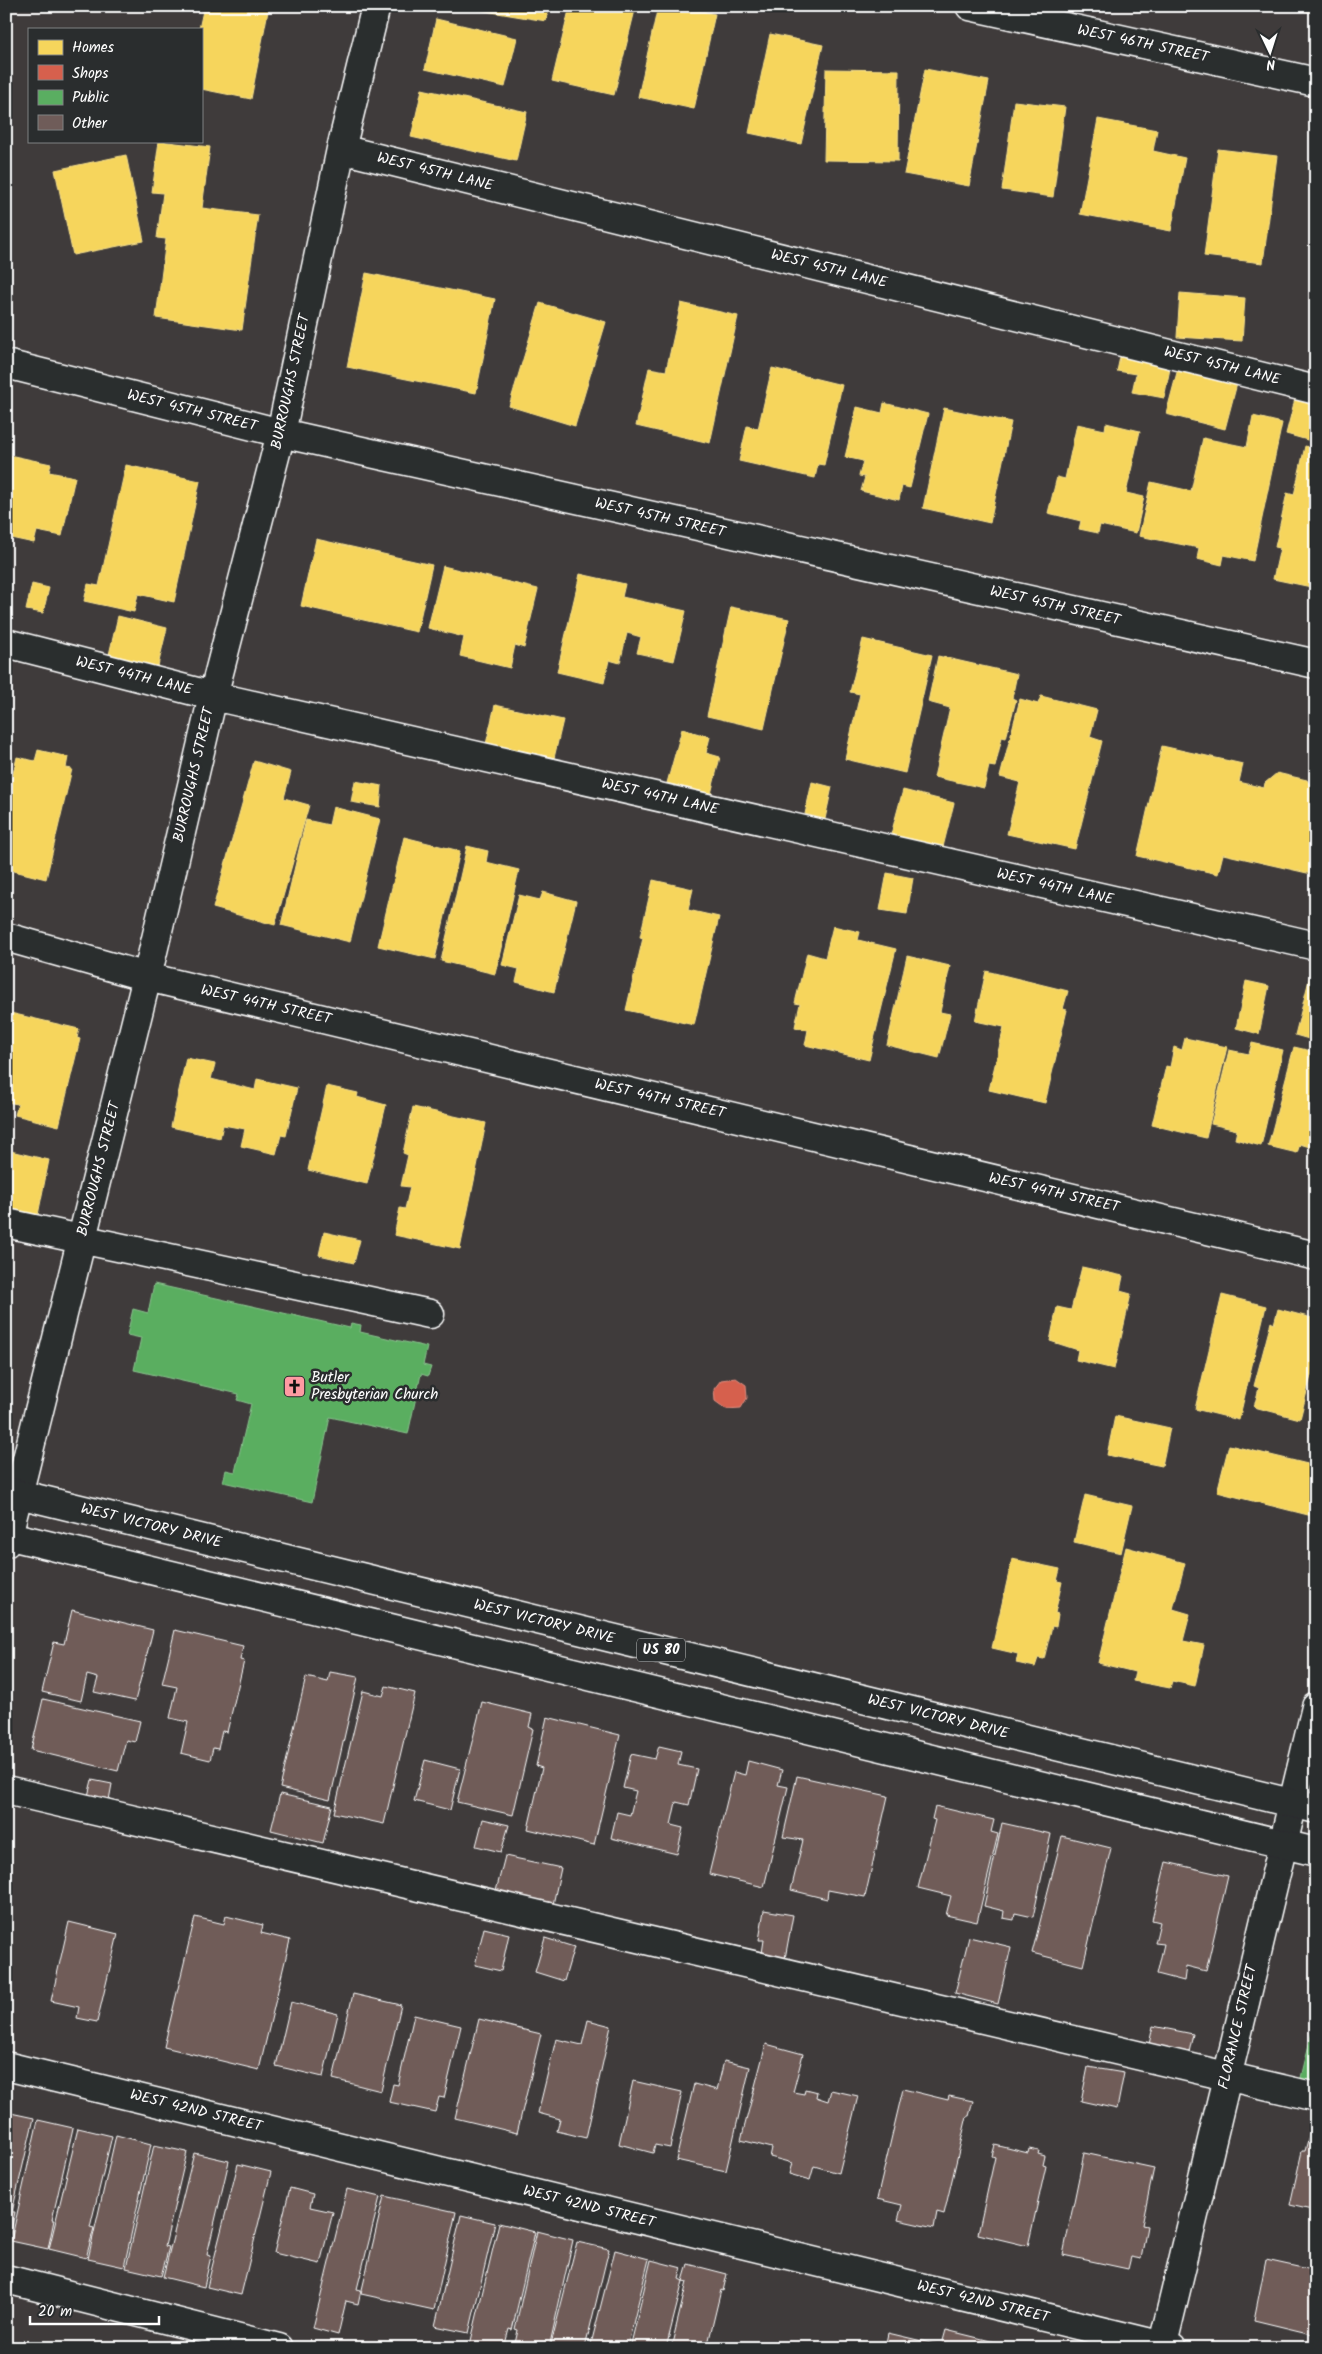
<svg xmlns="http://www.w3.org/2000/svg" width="1322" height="2354" viewBox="0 0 1322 2354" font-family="Kalam,sans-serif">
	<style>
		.homes { fill: #f6d55c; stroke: #f9e28d }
		.shops { fill: #d6604d; stroke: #e29082 }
		.public { fill: #5aae61; stroke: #8cc690 }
		.building { fill: #6f5c59; stroke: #fff }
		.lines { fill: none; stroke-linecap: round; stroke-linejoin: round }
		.minor-casing { stroke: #fff; stroke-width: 31 }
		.major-casing { stroke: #fff; stroke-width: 31 }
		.minor { stroke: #2a2d2e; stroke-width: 28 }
		.major { stroke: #2a2d2e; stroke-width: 28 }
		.labels { text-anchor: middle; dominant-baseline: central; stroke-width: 5; stroke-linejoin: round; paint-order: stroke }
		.shield { fill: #2a2d2e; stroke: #bfc0c0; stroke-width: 1 }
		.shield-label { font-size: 14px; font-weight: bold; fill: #fff }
		.street-label { font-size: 15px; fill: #fff; stroke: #2a2d2e }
		.poi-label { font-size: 15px; fill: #fff; stroke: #2a2d2e; text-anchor: start }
	</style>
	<rect width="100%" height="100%" fill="#3f3b3b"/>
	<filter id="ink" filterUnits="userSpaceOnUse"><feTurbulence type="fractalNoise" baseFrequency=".02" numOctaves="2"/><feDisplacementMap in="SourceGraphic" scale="10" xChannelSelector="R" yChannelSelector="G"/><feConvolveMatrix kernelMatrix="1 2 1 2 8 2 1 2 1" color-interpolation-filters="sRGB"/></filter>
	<g filter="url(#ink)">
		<path class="homes" d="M204,6h65l-18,93 -50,-10v-60h-2z
			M455,6h94l-3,15z
			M570,6h66l-22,89 -62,-14z
			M658,6h21l36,8 -21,95 -56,-12z
			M1293,6h23v7l-24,-5z
			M436,19l81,19 -12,49 -80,-18z
			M770,34l53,11 -22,99 -52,-11z
			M1316,37v15h-4z
			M826,69l73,1 -1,91 -74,-1z
			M925,69l64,12 -20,105 -65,-12z
			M422,89l105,23 -11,49 -105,-24z
			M1014,101l51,6 -12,90 -51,-7z
			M1098,119l59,11 -4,21 32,7 -14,73 -91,-17z
			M159,141l51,6 -8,61 56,7 -16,115 -86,-12 10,-79 -9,-1 6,-45 -11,-1z
			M1218,149l59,7 -14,107 -59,-7z
			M126,155l18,86 -71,14 -18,-85z
			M366,273l129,26 -19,94 -129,-26z
			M1180,293l65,5 -3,43 -65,-4z
			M540,303l66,19 -31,104 -66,-20z
			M681,303l57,13 -28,127 -74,-17 13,-58 17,3z
			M1122,348l50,11 -8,39 -32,-6 4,-18 -19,-3z
			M1180,361l59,15 -14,53 -59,-15z
			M772,368l70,17 -18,80 -6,-1 -3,14 -76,-17 8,-35 11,3z
			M1297,391l19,5v26l-5,19 -25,-7z
			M884,403l44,11 -18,74 -8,-2 -3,14 -38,-9 4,-14 -6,-1 4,-15 -18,-4 12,-50 25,6z
			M944,408l67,14 -21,101 -67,-15z
			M1253,416l29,7 -29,138 -29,-6 -2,10 -25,-6 2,-11 -60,-12 12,-54 40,9 12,-53 44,9z
			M1106,423l34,8 -14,62 18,4 -8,36 -36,-8 -2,8 -19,-4 2,-8 -33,-8 9,-36 8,2 12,-55 28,6z
			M1305,446l11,3v139l-43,-9 7,-31 -5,-1 12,-54 7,2z
			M9,455l42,9 -2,8 26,5 -13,59 -25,-5 -3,12 -28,-6v-73z
			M126,465l74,16 -26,121 -36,-8 -4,18 -50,-11 4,-17 11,2z
			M316,539l116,26 -15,67 -116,-26z
			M443,566l95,23 -14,59 -9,-3 -5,23 -50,-12 4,-19 -36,-9z
			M580,574l45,10 -3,13 64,14 -12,50 -37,-8 4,-16 -14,-4 -7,30 -11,-3 -5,23 -47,-11z
			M32,584l17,4 -6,25 -17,-3z
			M731,607l58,12 -25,110 -57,-13z
			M118,616l49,12 -10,42 -49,-11z
			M863,639l69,16 -27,118 -60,-14 15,-65 -10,-2z
			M938,656l79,18 -5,24 4,2 -10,38 -4,-1 -7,30 -6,-1 -5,22 -50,-11 16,-69 -22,-6z
			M1041,696l56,14 -7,27 12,4 -27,108 -68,-15 13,-52 -20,-5 20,-78 18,5z
			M495,705l68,15 -9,38 -68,-14z
			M682,729l28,8 -4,16 14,4 -9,37 -44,-11z
			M1162,746l81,18 -4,18 25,6 1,-5 12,-10 30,7 9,13v82l-93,-21 -5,20 -81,-18z
			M38,750l30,7 -2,11 6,1 -26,110 -40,-10v-66l11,-46 18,4z
			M6,759l6,1 -6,24z
			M254,761l37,11 -7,26 25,7 -34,120 -62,-17z
			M355,781l27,5 -2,21 -29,-5z
			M812,782l20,5 -7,32 -20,-5z
			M903,790l51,13 -12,48 -52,-13z
			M333,807l47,12 -30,123 -69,-17 25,-105 23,5z
			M404,837l56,14 -25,108 -57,-13z
			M467,846l21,5 -2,11 33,8 -24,104 -54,-13z
			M887,873l26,5 -6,36 -27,-4z
			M653,880l40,9 -5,21 31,7 -25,108 -68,-15 17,-72 -3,-1z
			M543,892l33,9 -22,91 -38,-10 3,-13 -17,-4 17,-70 21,5z
			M833,926l27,6 -2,8 38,9 -27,111 -64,-15 3,-15 -13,-3 5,-23 -5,-1 12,-50 18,5z
			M907,956l43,10 -10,46 10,2 -11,44 -52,-13z
			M1312,968l4,1v72l-21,-6z
			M986,971l82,20 -5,18 4,1 -22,93 -56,-13 15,-63 -29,-6z
			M1246,981l23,5 -10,48 -23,-6z
			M6,1012l73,17 -2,9 3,1 -21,87 -44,-11 3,-11 -12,-2z
			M1185,1038l42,9 -21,91 -54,-13 14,-59 4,1 4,-20 8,3z
			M1252,1043l31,7 -22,96 -26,-7 2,-9 -26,-6 18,-74 20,4z
			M1294,1047l22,5v97l-16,-5 -3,9 -29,-7z
			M186,1058l29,6 -4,15 44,11 2,-11 40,9 -11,48 -5,-1 -5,19 -35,-8 4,-17 -22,-4 -3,13 -49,-11z
			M327,1086l31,7 -1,4 29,8 -19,79 -59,-14z
			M413,1107l73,16 -26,126 -66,-14 6,-27 5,1 5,-22 -9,-1 7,-31 -5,-2z
			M6,1150l43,10 -12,60 -31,-7z
			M324,1232l36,8 -6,23 -35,-8z
			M1082,1267l41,9 -3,15 11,3 -17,75 -38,-9 2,-10 -28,-9 7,-34 14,3z
			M1222,1295l44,11 -27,114 -44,-11z
			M1278,1309l38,10v37l-16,63 -46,-12 5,-19 -5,-2 17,-64 3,2z
			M1115,1416l55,12 -8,38 -55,-11z
			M1229,1445l87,21v51l-99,-25z
			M1085,1495l47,11 -11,47 -47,-11z
			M1126,1547l59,16 -12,46 17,5 -7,27 21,4 -9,41 -23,-5 -2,7 -37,-7 2,-9 -37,-9z
			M1012,1559l48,10 -3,12 5,1 -7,31 3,1 -2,13 -4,-1 -8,33 -6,-1 -3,9 -19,-4 2,-9 -26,-6z"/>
		<path class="shops" d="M736,1378l10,7 1,13 -6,10 -15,1 -11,-8 -1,-12 7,-9z"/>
		<path class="public" d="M154,1284l196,44 1,-5 10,2 -1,7 67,15 -4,18 8,2 -3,9 -7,-2 -13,60 -78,-17 -18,85 -89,-20 3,-12 9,2 16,-68 -14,-4 2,-6 -105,-24 7,-32 -14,-3 6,-26 15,4z
			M1316,2015v75l-17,-4z"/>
		<path class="building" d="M72,1610l81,20 -18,71 -41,-9 4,-14 -11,-3 -6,26 -39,-9 12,-50 10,2z
			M175,1630l68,16 -3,14 4,1 -17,71 -5,-1 -4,18 -5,-1 -3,12 -29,-7 7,-31 -18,-4 7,-31 -15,-3z
			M330,1672l28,5 -28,123 -50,-12 26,-111 22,5z
			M386,1686l29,7 -31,131 -50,-11 29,-122 20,5z
			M43,1699l97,22 -5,21 -9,-2 -8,31 -87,-21z
			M482,1702l50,12 -3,13 4,2 -20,86 -56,-13z
			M547,1717l73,18 -26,110 -66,-16 14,-61 -6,-2z
			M659,1746l22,5 -3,14 19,4 -8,36 -13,-3 -5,23 12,3 -6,26 -66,-16 6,-26 13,3 6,-24 -13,-3 8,-34 24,5z
			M425,1760l35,9 -10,41 -36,-9z
			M748,1761l34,9 -4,15 10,2 -24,100 -55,-13 25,-102 11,3z
			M797,1776l91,20 -23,101 -37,-7 -1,9 -36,-9 12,-50 -20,-3z
			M92,1780l20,4 -3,16 -21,-4z
			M280,1794l52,12 -9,37 -52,-13z
			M935,1806l59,14 -3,12 7,2 -21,88 -31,-7 5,-19 -33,-8 17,-68 -3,-1z
			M483,1819l26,6 -8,27 -25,-6z
			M1002,1823l49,11 -18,83 -18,-4 -1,7 -11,-2 1,-7 -20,-5z
			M1062,1836l49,12 -28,118 -51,-13z
			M505,1856l56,12 -9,41 -57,-14z
			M1166,1862l62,14 -22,95 -20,-5 -2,15 -27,-7 7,-30 -9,-1 5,-21 -8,-2z
			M764,1910l29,5 -9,49 -23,-4 3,-20h-5z
			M226,1916l37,9 -2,8 29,7 -31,130 -95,-23 31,-130 29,7z
			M69,1922l49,12 -21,88 -20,-4 2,-11 -28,-6z
			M484,1928l25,6 -8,37 -26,-6z
			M969,1937l42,10 -13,57 -43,-11z
			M545,1938l29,9 -10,34 -29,-9z
			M353,1994l48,11 -20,86 -48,-12z
			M291,2002l47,12 -15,63 -47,-11z
			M414,2015l47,11 -17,72 -5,-1 -4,15 -46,-10 4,-18 5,1z
			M479,2019l62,15 -24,99 -62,-15z
			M588,2020l23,6 -25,112 -29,-7 3,-12 -22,-6 18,-74 26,6z
			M1153,2026l40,8 -5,23 -40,-8z
			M766,2044l37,10 -10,38 11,2 1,-5 12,3 -1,5 12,4 3,-11 27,6 -19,77 -25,-7 -4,14 -21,-6 3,-11 -22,-6 2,-9 -31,-8z
			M724,2061l26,6 -24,104 -50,-11 18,-76 23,6z
			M1088,2067l36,6 -7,36 -36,-8z
			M633,2081l49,11 -12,56 -15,-3 -2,8 -34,-9z
			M903,2089l45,11 1,-4 24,5 -4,15h-2l-23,98 -7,-2 -3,16 -36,-8 4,-15 -25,-6z
			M6,2112l28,6 -22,94h3l-6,28 -3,-1z
			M38,2120l35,8 -21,92h2l-6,29 -37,-8z
			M1312,2125l4,1v85l-26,-6 12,-54h3z
			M78,2128l34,8 -22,91 4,1 -8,30 -37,-9z
			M116,2135l35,9 -27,123 -36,-8z
			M154,2145l33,7 -22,94 4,1 -8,29 -35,-8z
			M995,2145l33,8 1,-4 10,2 -1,3 7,2 -2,9 3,1 -18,80 -50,-12 17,-77 -3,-1z
			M194,2153l35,8 -22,94 4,1 -7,31 -41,-10z
			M1084,2153l70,15 -12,57 5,1 -6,33 -10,-2 -3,12 -65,-14z
			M238,2164l33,8 -30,123 -34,-8z
			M290,2188l23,6 -3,13 23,5 -13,52 -46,-11z
			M347,2189l33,8 -23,92 4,1 -3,14 -12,-3 -8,34 -25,-7z
			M384,2196l72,16 -22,98 -73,-16z
			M461,2215l34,8 -26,110 -34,-7z
			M499,2223l36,9 -23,98 -3,-1 -5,19h-22l-12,-3z
			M537,2231l36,9 -24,108h-35l4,-18 -3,-1z
			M577,2242l32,7 -24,99h-35z
			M615,2250l34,9 -22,89h-37z
			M651,2260l31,8 -3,11 4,2 -17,67h-36z
			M1266,2260l50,11v64l-62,-15z
			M688,2264l39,10 -4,17 -2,-1 -14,58h-36l16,-66 -4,-1z
			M946,2330l73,18h-78z
			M888,2333l51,12v3h-54z"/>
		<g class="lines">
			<defs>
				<path id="minor" d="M970,6l346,76
					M341,149l975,241
					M6,364l275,69 1035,231
					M6,643l207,53 1103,250
					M6,937l141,40 1169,279
					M6,1223l424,91
					M6,1543l141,-566 66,-281 68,-263 60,-284 35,-143
					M6,1790l1310,307
					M6,2066l1166,282
					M6,2279l273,69
					M1162,2348l154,-641"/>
				<path id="major" d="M6,1491l1310,318
					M6,1535l1310,317"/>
			</defs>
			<use href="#minor" class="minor-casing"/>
			<use href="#major" class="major-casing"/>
			<use href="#minor" class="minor"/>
			<use href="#major" class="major"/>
		</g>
	</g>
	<defs>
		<symbol id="church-square" viewBox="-11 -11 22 22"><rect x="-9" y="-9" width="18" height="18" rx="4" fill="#ff9aa2" stroke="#2a2d2e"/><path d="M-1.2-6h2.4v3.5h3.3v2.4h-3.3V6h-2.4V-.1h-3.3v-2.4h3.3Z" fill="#111"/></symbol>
	</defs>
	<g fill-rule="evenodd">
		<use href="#church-square" x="282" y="1374" width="25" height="25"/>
	</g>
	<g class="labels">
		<rect class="shield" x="637" y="1638.5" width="48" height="23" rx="4"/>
		<g class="shield-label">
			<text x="661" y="1650">US 80</text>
		</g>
		<g class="street-label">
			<text transform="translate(1143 44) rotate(12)">WEST 46TH STREET</text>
			<text transform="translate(435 172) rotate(14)">WEST 45TH LANE</text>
			<text transform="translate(829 269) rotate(14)">WEST 45TH LANE</text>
			<text transform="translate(1222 366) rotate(14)">WEST 45TH LANE</text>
			<text transform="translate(291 382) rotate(-78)">BURROUGHS STREET</text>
			<text transform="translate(192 411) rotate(14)">WEST 45TH STREET</text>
			<text transform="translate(660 518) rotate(13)">WEST 45TH STREET</text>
			<text transform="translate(1055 606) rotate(13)">WEST 45TH STREET</text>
			<text transform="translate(134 676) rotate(14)">WEST 44TH LANE</text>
			<text transform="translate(194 775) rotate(-77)">BURROUGHS STREET</text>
			<text transform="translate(660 797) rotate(13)">WEST 44TH LANE</text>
			<text transform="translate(1055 887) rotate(13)">WEST 44TH LANE</text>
			<text transform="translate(266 1005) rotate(13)">WEST 44TH STREET</text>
			<text transform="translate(660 1099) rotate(13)">WEST 44TH STREET</text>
			<text transform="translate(99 1169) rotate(-76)">BURROUGHS STREET</text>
			<text transform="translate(1054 1193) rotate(13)">WEST 44TH STREET</text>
			<text transform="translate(151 1526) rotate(14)">WEST VICTORY DRIVE</text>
			<text transform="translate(544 1622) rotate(14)">WEST VICTORY DRIVE</text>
			<text transform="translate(938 1717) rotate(14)">WEST VICTORY DRIVE</text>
			<text transform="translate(1238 2027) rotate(-77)">FLORANCE STREET</text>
			<text transform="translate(196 2111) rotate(14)">WEST 42ND STREET</text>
			<text transform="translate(589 2207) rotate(14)">WEST 42ND STREET</text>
			<text transform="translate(983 2302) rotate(14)">WEST 42ND STREET</text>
		</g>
		<g class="poi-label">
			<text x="311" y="1378">Butler<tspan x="311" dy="17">Presbyterian Church</tspan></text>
		</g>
	</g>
	<rect width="1322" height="2354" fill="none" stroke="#2a2d2e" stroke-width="25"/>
	<rect x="12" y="12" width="1297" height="2329" fill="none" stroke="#fff" stroke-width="2" filter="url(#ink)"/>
	<rect x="28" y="28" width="175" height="115" fill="#2a2d2e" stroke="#7f8182"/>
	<rect x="38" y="40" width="25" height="15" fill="#f6d55c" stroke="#7f8182"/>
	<text x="72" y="52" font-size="15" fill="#ffffff">Homes</text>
	<rect x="38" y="65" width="25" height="15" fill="#d6604d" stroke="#7f8182"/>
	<text x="72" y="78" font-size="15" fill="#ffffff">Shops</text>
	<rect x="38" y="90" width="25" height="15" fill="#5aae61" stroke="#7f8182"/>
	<text x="72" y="102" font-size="15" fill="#ffffff">Public</text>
	<rect x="38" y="115" width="25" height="15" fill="#6f5c59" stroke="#7f8182"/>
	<text x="72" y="128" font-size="15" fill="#ffffff">Other</text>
	<g transform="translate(1270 52) rotate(176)" stroke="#2a2d2e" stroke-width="4" paint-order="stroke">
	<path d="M0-4L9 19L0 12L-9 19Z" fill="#ffffff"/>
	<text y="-8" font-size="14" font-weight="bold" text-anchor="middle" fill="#ffffff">N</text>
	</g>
	<path d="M30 2316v8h129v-8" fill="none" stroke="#ffffff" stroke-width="2.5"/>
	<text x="38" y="2316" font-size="15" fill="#ffffff" stroke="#2a2d2e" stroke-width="4" paint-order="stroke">20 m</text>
</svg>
